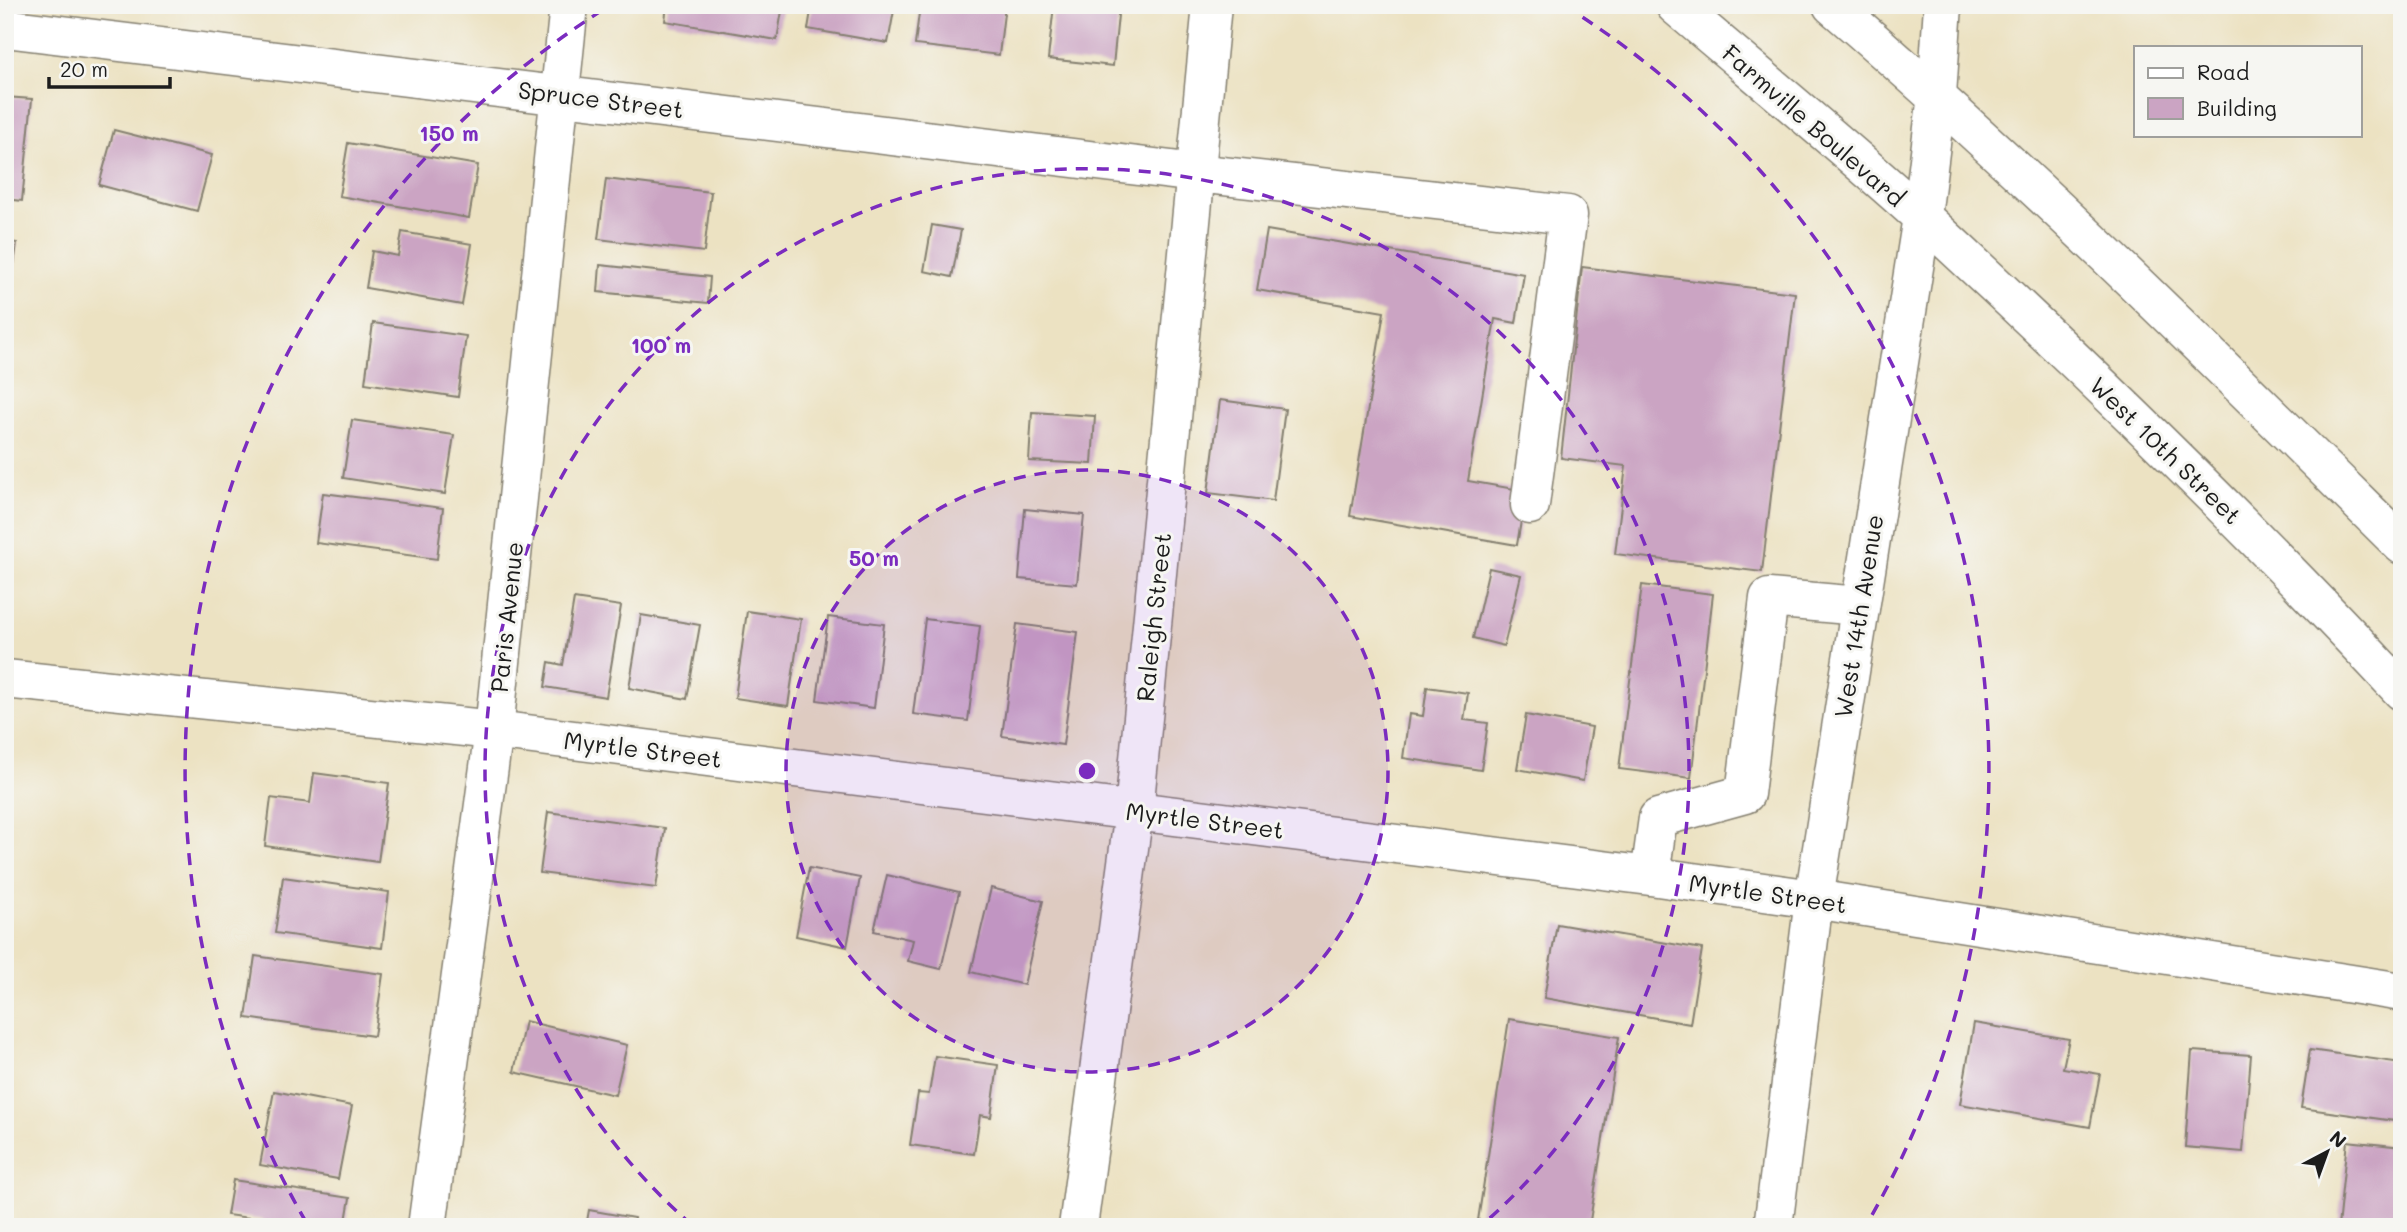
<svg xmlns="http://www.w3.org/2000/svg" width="2407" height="1232" viewBox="0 0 2407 1232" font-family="Mali,sans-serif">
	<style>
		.building { fill: #cba4c3 }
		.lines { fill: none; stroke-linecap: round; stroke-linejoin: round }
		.minor-casing { stroke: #847f6f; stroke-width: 41 }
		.major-casing { stroke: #847f6f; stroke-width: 41 }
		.minor { stroke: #fff; stroke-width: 38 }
		.major { stroke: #fff; stroke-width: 38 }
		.ring { fill: none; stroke: #7b2cbf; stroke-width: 3.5; stroke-dasharray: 12 9 }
		.labels { text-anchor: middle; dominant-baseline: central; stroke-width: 6; stroke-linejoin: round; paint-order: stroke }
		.street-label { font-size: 24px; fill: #1c1c1c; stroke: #f6f6f2 }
		.centre { fill: #7b2cbf; stroke: #f6f6f2; stroke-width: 3.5 }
		.ring-label { font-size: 21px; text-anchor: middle; font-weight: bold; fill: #7b2cbf; stroke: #f6f6f2; stroke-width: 6; stroke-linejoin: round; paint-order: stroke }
	</style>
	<rect width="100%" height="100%" fill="#f6f6f2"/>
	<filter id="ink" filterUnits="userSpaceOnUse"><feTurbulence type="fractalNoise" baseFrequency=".0143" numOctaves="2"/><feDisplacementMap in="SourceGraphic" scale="14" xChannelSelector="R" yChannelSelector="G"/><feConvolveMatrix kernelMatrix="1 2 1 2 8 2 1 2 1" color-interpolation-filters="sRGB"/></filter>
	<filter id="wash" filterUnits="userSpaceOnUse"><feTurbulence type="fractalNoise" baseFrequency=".00686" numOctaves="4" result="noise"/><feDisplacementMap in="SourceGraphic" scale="28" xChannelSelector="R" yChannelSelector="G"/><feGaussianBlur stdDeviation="1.57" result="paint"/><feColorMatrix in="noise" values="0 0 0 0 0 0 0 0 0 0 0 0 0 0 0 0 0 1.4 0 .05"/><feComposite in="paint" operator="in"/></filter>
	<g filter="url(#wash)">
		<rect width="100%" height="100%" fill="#ece2c2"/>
		<g id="blocks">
			<path class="building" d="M667,5h116l-6,35 -112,-19z
				M812,5h83l-7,38 -80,-14z
				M920,5h85l-6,50 -84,-10z
				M1054,5h65l-6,61 -65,-7z
				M5,97l27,2 -10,102 -17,-2z
				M114,130l98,25 -15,56 -98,-26z
				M348,143l130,22 -9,53 -130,-22z
				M606,179l105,13 -7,60 -106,-13z
				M932,225l29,5 -9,47 -28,-6z
				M1267,230l257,44 -8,49 -21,-4 -27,162 58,10 -9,54 -167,-29 34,-204 -127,-22z
				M402,232l70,12 -10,61 -96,-17 6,-37 26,5z
				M5,241l12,2 -10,72h-2z
				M600,265l110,12 -2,26 -110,-11z
				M1582,267l213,26 -33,279 -147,-18 11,-88 -65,-8z
				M373,323l93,13 -8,61 -93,-14z
				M1220,400l65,9 -12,92 -65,-8z
				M1032,412l63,4 -3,48 -63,-3z
				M352,420l102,15 -9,59 -102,-16z
				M323,493l120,15 -6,51 -121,-16z
				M1025,509l59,6 -7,69 -58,-5z
				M1489,568l32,7 -17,71 -31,-8z
				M1642,585l71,9 -22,184 -72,-9z
				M574,599l47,7 -15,91 -61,-10 4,-25 14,3z
				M747,611l54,8 -13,87 -53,-8z
				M641,615l59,10 -13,74 -58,-11z
				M828,617l56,7 -10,84 -57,-8z
				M925,619l55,7 -12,95 -55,-7z
				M1017,624l61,8 -15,113 -61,-9z
				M1427,687l41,6 -4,27 24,3 -7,47 -78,-12 6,-44 14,2z
				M1526,715l66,12 -9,54 -66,-12z
				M314,773l75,10 -11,79 -113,-16 6,-48 39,5z
				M548,812l117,16 -9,60 -116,-15z
				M809,868l51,10 -13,69 -51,-11z
				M887,875l72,17 -18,77 -33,-8 5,-21 -39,-9z
				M283,877l106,15 -7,56 -107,-15z
				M991,888l52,13 -19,84 -53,-13z
				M1557,924l145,25 -12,75 -146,-26z
				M255,956l128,18 -9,62 -128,-18z
				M1509,1019l110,18 -30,190h-112z
				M525,1021l102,24 -12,50 -101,-23z
				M1974,1023l95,16 -6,29 37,6 -10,53 -130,-23z
				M2310,1050l92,13v59l-101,-14z
				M2192,1051l59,4 -8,97 -58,-5z
				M935,1056l63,9 -7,52 -11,-2 -6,39 -64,-9 8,-52 11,1z
				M274,1091l78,15 -14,73 -78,-14z
				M2347,1141l55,6 -5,80h-59z
				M233,1180l117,18 -5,29h-82l1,-7 -37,-5z
				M589,1210l45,8 -1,9h-47z"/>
		</g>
	</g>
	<g filter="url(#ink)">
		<use href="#blocks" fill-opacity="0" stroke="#847f6f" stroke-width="2"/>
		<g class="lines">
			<defs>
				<path id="minor" d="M5,28l1191,145 372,42 -38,290
					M1937,95l6,-90
					M5,679l489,51 1156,146 164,23 588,93
					M1650,876l8,-58 87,-24 24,-196 91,8
					M427,1227l67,-497 75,-725
					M1078,1227l56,-416 78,-806"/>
				<path id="major" d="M1675,5c83,71 168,140 249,214 165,152 325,308 478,472
					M1832,5c199,171 384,356 570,540
					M1773,1227l41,-328 108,-682 15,-122"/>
			</defs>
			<use href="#minor" class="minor-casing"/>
			<use href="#major" class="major-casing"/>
			<use href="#minor" class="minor"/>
			<use href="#major" class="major"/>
		</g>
	</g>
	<circle cx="1087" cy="771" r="301" fill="#7b2cbf" fill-opacity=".12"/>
	<g class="ring">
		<circle cx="1087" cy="771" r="301"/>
		<path d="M692 1225A602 602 0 1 1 1482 1225"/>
		<path d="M306 1222A902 902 0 0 1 609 6M1565 6A902 902 0 0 1 1868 1222"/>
	</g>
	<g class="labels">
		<g class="street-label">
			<text transform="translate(601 99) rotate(7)">Spruce Street</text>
			<text transform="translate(1814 125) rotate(41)">Farmville Boulevard</text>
			<text transform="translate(2166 450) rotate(44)">West 10th Street</text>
			<text transform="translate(1858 616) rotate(-81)">West 14th Avenue</text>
			<text transform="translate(506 617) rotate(-84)">Paris Avenue</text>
			<text transform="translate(1153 617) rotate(-84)">Raleigh Street</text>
			<text transform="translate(643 749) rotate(7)">Myrtle Street</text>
			<text transform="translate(1205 820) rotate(7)">Myrtle Street</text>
			<text transform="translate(1768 893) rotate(8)">Myrtle Street</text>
		</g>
	</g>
	<circle cx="1087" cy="771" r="10" class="centre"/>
	<g class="ring-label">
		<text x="449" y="141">150 m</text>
		<text x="661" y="353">100 m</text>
		<text x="874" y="566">50 m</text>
	</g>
	<rect width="2407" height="1232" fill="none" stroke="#f6f6f2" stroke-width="28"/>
	<rect x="2134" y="46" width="228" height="91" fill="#f6f6f2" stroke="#9f9f9c" stroke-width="2"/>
	<rect x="2148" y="68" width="35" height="10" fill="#ffffff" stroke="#9f9f9c" stroke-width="2"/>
	<text x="2197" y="80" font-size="21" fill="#1c1c1c">Road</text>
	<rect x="2148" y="98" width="35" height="21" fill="#cba4c3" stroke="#9f9f9c" stroke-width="2"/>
	<text x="2197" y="116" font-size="21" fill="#1c1c1c">Building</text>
	<g transform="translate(2327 1152) rotate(41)" stroke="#f6f6f2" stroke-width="5" paint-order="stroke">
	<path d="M0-5L12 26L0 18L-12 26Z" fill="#1c1c1c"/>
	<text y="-10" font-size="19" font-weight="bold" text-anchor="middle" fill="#1c1c1c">N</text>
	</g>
	<path d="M49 77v10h121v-10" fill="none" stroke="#1c1c1c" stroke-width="3.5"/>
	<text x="60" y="77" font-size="21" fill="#1c1c1c" stroke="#f6f6f2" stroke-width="5" paint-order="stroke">20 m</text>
</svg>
